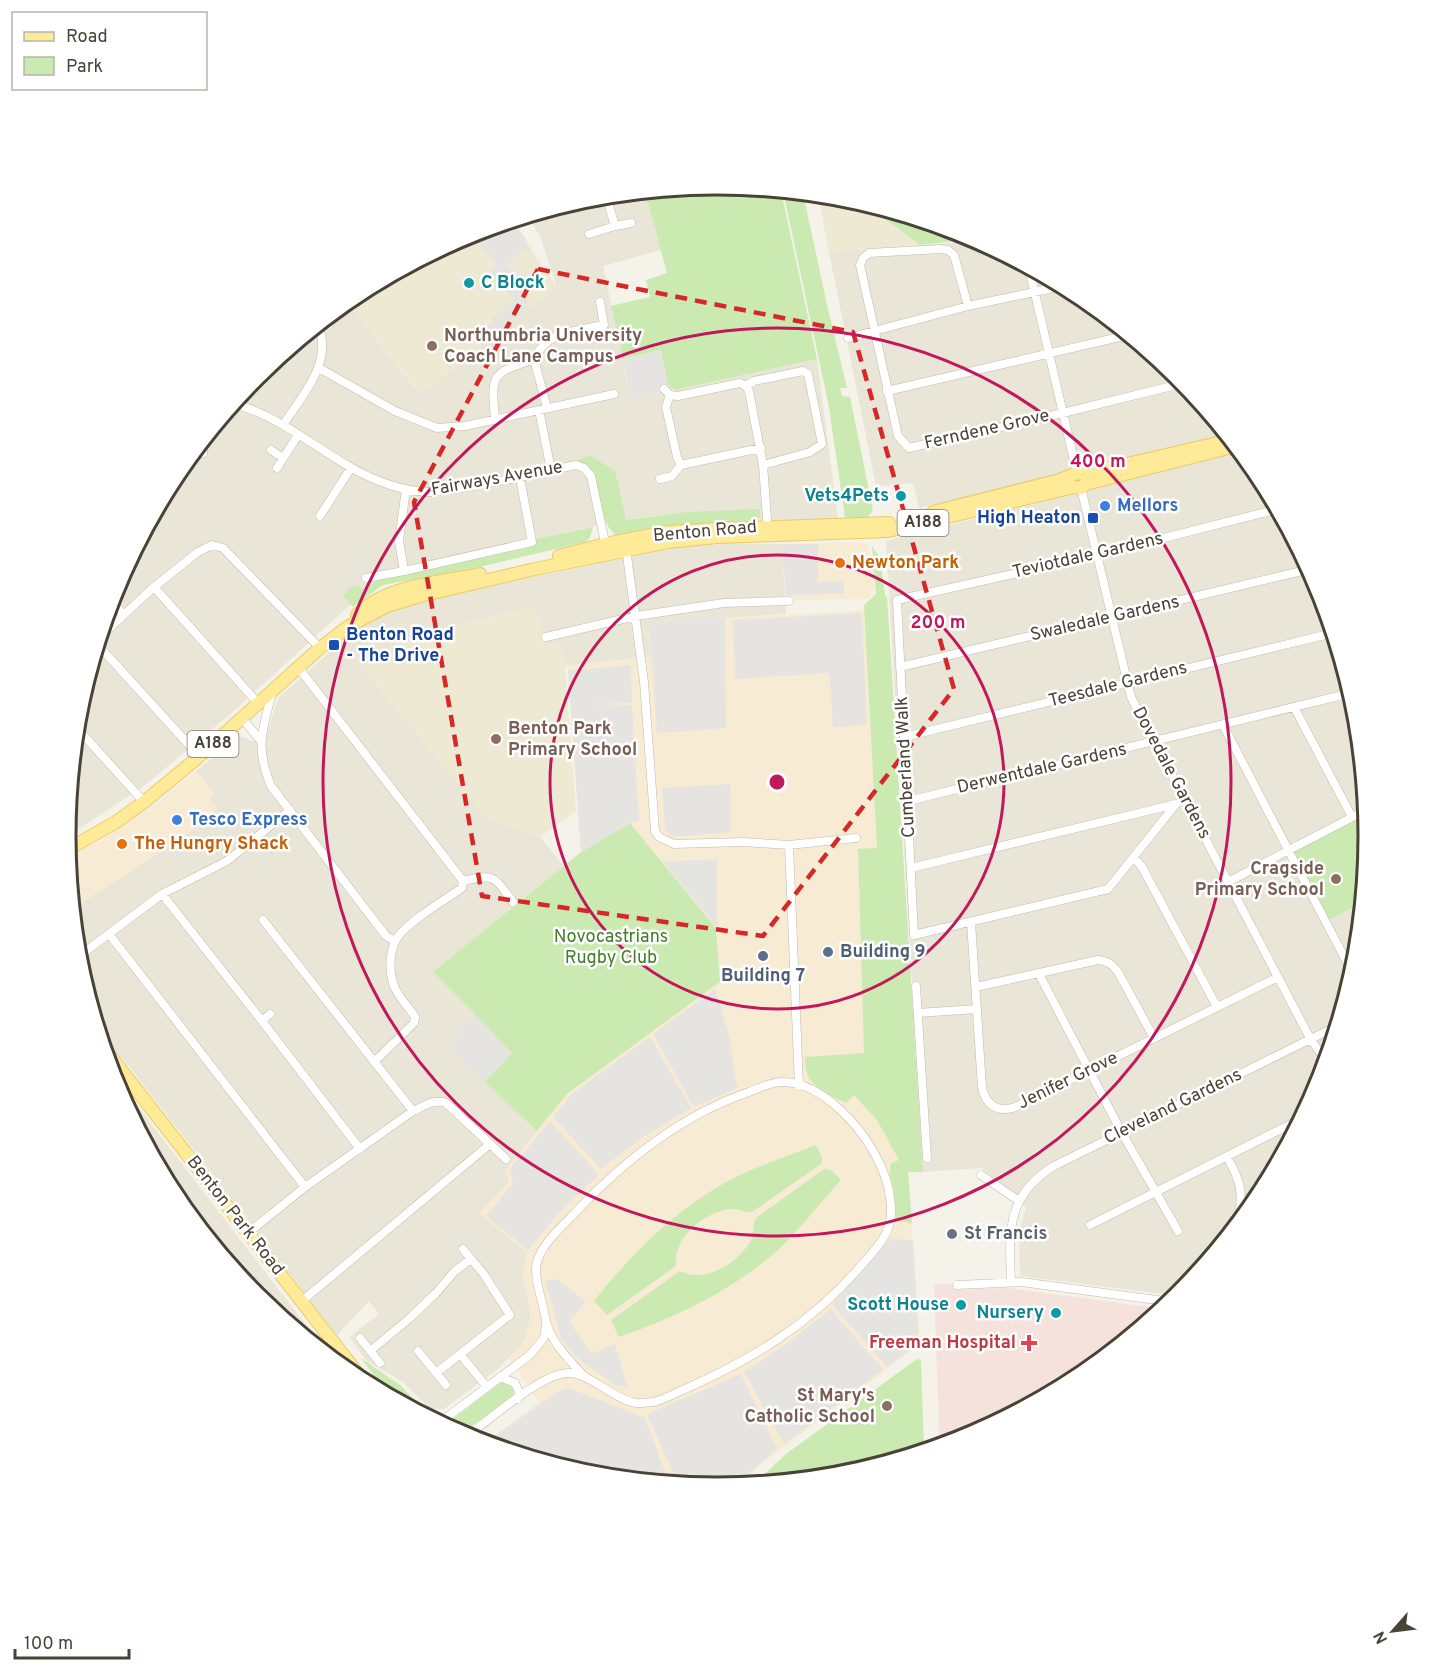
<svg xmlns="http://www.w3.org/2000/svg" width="1435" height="1673" viewBox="0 0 1435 1673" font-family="Overpass,sans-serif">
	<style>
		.residential { fill: #e9e5d7 }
		.commercial { fill: #f7ebd4 }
		.education { fill: #eee9d3 }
		.medical { fill: #f5e2dc }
		.green { fill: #cbeab1 }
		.parking { fill: #e6e4e1 }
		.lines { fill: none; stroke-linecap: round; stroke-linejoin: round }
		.street-casing { stroke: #c1bbab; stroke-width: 9 }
		.primary-casing { stroke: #e7cb65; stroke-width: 14 }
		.street { stroke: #fff; stroke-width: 8 }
		.primary { stroke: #ffea98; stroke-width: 12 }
		.marked { fill: none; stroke: #d62828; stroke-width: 4.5; stroke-dasharray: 12 8; stroke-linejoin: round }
		.ring { fill: none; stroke: #c2185b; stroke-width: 3 }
		.culture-dot { fill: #0f9aa8; stroke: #fff; stroke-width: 2 }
		.education-dot { fill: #8d6e63; stroke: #fff; stroke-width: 2 }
		.shop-dot { fill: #3f7fe0; stroke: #fff; stroke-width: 2 }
		.transit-dot { fill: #1a4fb4; stroke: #fff; stroke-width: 2 }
		.food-dot { fill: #e8710a; stroke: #fff; stroke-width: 2 }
		.service-dot { fill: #5c6f8a; stroke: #fff; stroke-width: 2 }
		.worship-dot { fill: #6b7280; stroke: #fff; stroke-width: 2 }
		.health-dot { fill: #e0444e; stroke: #fff; stroke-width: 2 }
		.labels { text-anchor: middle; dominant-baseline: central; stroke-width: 5; stroke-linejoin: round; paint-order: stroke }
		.shield { fill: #fff; stroke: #807b73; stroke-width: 1.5 }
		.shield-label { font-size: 16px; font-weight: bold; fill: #494337 }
		.culture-label { font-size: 18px; font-weight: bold; fill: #0d838f; stroke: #fff; text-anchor: end }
		.education-label { font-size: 18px; font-weight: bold; fill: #785e54; stroke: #fff; text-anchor: start }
		.street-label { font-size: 18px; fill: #494337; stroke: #fff }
		.shop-label { font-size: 18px; font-weight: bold; fill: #366cbe; stroke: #fff; text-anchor: start }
		.transit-label { font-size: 18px; font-weight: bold; fill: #164399; stroke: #fff; text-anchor: end }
		.food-label { font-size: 18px; font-weight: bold; fill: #c56008; stroke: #fff; text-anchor: start }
		.park-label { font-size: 18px; fill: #417d28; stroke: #fff }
		.service-label { font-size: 18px; font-weight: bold; fill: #4e5e75; stroke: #fff; text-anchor: start }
		.worship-label { font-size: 18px; font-weight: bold; fill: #5b616d; stroke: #fff; text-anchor: start }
		.health-label { font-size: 18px; font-weight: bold; fill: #be3a42; stroke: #fff; text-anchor: end }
		.rim { fill: none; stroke: #494337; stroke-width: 3 }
		.centre { fill: #c2185b; stroke: #fff; stroke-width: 3 }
		.ring-label { font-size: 18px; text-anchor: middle; font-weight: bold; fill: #c2185b; stroke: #fff; stroke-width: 5; stroke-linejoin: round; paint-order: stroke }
	</style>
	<rect width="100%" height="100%" fill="#f5f2e9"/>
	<path class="residential" d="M645,192l16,58 -58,16 28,133 29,-7 8,-7 7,5 142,-31 21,160 -82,1 -99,7 -2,-11 -43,6 -77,17 -8,9 -151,33 -140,128 -92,77 -78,51 13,-128 37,-122 60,-113 81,-98 90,-74 69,87 9,2 132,-104 -17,-51 -12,-20 63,-19z
		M978,241l102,54 98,81 48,58 -21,7 -286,67 -6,-25 -37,3 -47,-234z
		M1241,452l18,23 61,112 13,53 5,9 19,61 10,103 -38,107 27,-14 5,9 -5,49 -37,122 -60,113 -80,97 -159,-20 -1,-44 7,-24 -14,-15 -31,-25 -58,4 -37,-631z
		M728,543l54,1 4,70 -137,9 2,34 -86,9 -5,-24 -13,4 -12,-39 -122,28 -16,7 -37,23 127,154 53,18 24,29 -131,106 42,42 -27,34 89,83 -31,39 21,82 -4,22 8,43 -7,24 -26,28 -54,40h-11l-7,-4 -23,-23 -36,-21 -18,-24 30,-23 -10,-13 -32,34 -209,-270 -28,-30 -22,-72 -5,-55 109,-70 35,-29 -8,-10 6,-5 -19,-23 42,-34h7l5,4h15l13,-43 63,-56 24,-18 30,-15 36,-10 228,-49z
		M112,1073l220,286 -75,-62 -81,-99 -61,-112z"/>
	<path class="commercial" d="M860,542l7,2 4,13 4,32 -7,10 -82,1 -4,-56z
		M865,610l28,532 15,29 12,173 -160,121 -21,21 -22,2 -43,-4 -8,-11 -12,9 -64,-7 -106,-32 55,-40 -24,-37 -7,-8 16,-17 7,-24 -8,-43 3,-22 -47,-39 31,-32 -5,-10 62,-77 153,-112 -3,-54 -87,-105 -49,29 -14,-187 84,-8 -2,-34z
		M196,771l19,23 -6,6 8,9 -35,29 -109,70 -5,-50 30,-16 57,-37z"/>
	<path class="education" d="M818,195l27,3 19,5 56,42 -91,7z
		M512,221l45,66 -132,104 -8,-2 -70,-87 9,-7 112,-61z
		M536,607l11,38 13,-3 5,24 11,145 -36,26 -53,-17 -127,-155 37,-23 16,-7z"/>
	<path class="medical" d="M935,1283l19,2 1,5 54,-2 155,21 -85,69 -112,61 -27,8 -6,-150z"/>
	<path class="green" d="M718,185l63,6 36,168 -142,31 -7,-5 -7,-35 -38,9 -12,-53 39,-9 -4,-17 21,-7 -22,-81z
		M783,191l20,2 24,112 20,83h-7l2,8 8,1 23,113 -5,7 -23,1 -16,-111z
		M864,203l103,32 8,4 -55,6z
		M591,456l24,15 11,49 62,-8 72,-3v8l-4,3 -99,7 -41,9c-3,-4 -7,-7 -9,-12 -10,-22 -4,-52 -30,-64z
		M593,527l-3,11 -5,4 -101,24 -91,17 -12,3 -28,21 -10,-11 7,-8 8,-3 5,5 13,-9 151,-33 8,-9z
		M872,546l8,12 5,38 2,1 36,575h-15l4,51 -16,-2 -2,-31 -4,-15v-11l9,-4 -22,-40 -23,-25 -8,8c-12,-5 -35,-16 -39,-30 -2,-5 -1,-11 -2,-16l59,-4 -6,-204 19,-1 -13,-243 12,-11z
		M1367,813l2,24 -6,65 -34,18 -37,-68z
		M630,823l86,105 4,54 -153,112 -30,37 -89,-83 27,-34 -42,-42 148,-120z
		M816,1145l6,12 -1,7 -69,48c-8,1 -14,-4 -23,-3 -26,4 -56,29 -53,57l-69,49 -13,-14c38,-48 81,-91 136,-121 27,-14 58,-24 86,-35z
		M824,1169l7,1 10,10c-21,23 -40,48 -62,69 -47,42 -102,68 -160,88l-8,-17 69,-49c25,13 59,-8 71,-31 4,-8 1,-15 5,-22z
		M361,1358l39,27 31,32 -1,1 -40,-21z
		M917,1359l4,1 3,91 -80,25 -90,8 32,-30z
		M506,1382l8,5 -1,10 -53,37 -16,-8 56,-43z"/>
	<path class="parking" d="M512,221l14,18 1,7 -20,19 1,6 5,-3 17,23 -5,5 4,5 -3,3 3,4 -47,38 -4,-6 -3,-12 8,-6 4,4 6,-4 -2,-3 23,-19 -24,-29 7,-6 -20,-25 15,-13z
		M661,350l7,35 -8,7 -29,7 -8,-40z
		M782,544h36v38h26v12l-58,1z
		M862,613l5,112 -34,2 -4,-54 -94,6 -2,-59z
		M725,617l1,111 -69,5 -8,-110z
		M631,665l1,38 -47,1 47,1 7,116 -9,2 -49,29 -13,-181z
		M730,784l1,48 -57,5 -6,-4 -3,-4 -3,-41z
		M717,859v69l-54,-66z
		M715,989l15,50 5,38 4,10 -45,20 -41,-73z
		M475,1014l37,39 -27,29 -37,-34z
		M650,1037l41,71 -51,31 -39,30 -48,-52 19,-23z
		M550,1121l49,54 -40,38 -31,37 -42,-34 27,-33 -3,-14z
		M890,1239l23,1 6,104 -32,23 -55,-63z
		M558,1279l28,23 -17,19 22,33 24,-10 12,42h-11l-40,-29 -15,-19 -16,-57z
		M831,1309l52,61 -99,74 -40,-72 45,-30z
		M741,1374l36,75 -43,37 -17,2 -39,-4 -31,-70z
		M569,1388l76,30 20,54 -13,10 -62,-7 -105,-32 72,-51z"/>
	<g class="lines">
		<defs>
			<path id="street" d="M606,196l9,30 16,-3
				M589,234l26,-8
				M1029,268l48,205
				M968,306l-14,-51 -6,-5 -8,-1 -71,4 -6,5 -3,7 38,171 11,12 154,-35 121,-30
				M848,338l120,-32 95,-20
				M534,359c13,-29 43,-28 70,-34l-4,-23
				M319,368l76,43 42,17 28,-2 149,-32
				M746,386l3,5 14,74 5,67
				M664,389l6,6 8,1 62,-13 6,3 8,-5 49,-10 5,3 14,70 -12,8 -47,13
				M887,391l241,-56
				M670,395l-4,12 11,50 4,8
				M234,404c43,11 78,41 116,63 23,13 51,24 78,25 15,1 30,-4 45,-6 35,-6 69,-14 103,-21l8,3 7,8 15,71
				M539,410l12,60
				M495,420c-4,-47 -4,-46 39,-61l13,49
				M283,425c18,-28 51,-63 35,-99
				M203,442v11
				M271,450l12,8
				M681,465l80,-17
				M277,468l21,-33
				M660,479l12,-3 9,-11
				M1081,488l50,209 180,343 16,22
				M406,489l-7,52 5,30 128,-29 -12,-64
				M320,516l31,-48
				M626,548l18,134 11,149 4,6 15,7 69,-2 46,3 67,-7
				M366,578l38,-7
				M154,587l104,116
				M111,601l12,13
				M101,636l53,-49 44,-35 14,-7 11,3 97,100
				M546,637l90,-21 88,-13 65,-2
				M98,645l102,112
				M298,667l165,214c33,-8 31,-4 50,21
				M900,667l410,-98
				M272,693c-10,38 -17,55 -1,93l115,150 9,5
				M1294,707l58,110
				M242,718l18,22
				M1223,725l130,249
				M77,728l67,74
				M904,737l429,-104
				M908,801l443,-108
				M1176,804l-68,85 -194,46 -17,-335 200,-45 181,-46
				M789,845l10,241
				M1134,858l8,9 75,140
				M911,868l265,-64
				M1228,882l138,-72
				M162,894l100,127
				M263,920l150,191
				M971,922l11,165c3,17 14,25 31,21l265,-131
				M109,934l196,253
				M78,957l84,-63 65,-33 63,-51
				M1039,974l83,159 56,98
				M916,986l11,172
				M976,987l122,-27c10,1 14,4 20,12l36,66
				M918,1013l59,-4
				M270,1014l-8,7 98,128
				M374,1062l40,-39 1,-6c-7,-11 -16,-19 -21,-31 -5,-14 -5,-33 2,-46 8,-16 50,-41 66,-52l1,-7
				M117,1088l12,-9
				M1227,1157c16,28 15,35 12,67
				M981,1175l38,26
				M1090,1225l211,-106
				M248,1233l57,-46 108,-76c11,-5 20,-12 33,-8l60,56
				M463,1249l8,10
				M1011,1282c-2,-50 -5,-87 43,-116l283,-140
				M957,1285l64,-3 151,20
				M302,1301l188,-157
				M360,1338l20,25
				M370,1351l40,-33 26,-25 18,-21 17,-13 12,14 27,42 -74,58
				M418,1351l28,34
				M460,1354l27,33
				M500,1377l15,6 4,9 -1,7
				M439,1423l91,-68 14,-17 2,-14
				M466,1437c22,-16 76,-64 102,-64 21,-1 46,27 68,30 4,1 12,-1 17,-1 11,-2 22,-9 32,-13 67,-29 126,-66 174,-121 11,-13 25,-26 30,-42 5,-16 0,-41 -7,-57 -15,-36 -57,-87 -100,-87 -11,0 -23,6 -33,10 -70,24 -128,71 -178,125 -13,13 -34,32 -35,51 0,11 3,24 6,34 2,8 3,16 5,23 6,19 24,37 37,51"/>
			<path id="primary" d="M933,512l127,-32 17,-7 7,1 142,-33
				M559,556l46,-12 62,-12 48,-3 174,-6
				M357,615c27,-30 86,-33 123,-41
				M67,850l49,-28 28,-20 51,-42 125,-112 29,-22 38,-20 33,-10 115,-27 133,-27 49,-5 171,-6 186,-44 7,1 5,-4 150,-38
				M104,1048l262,336"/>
		</defs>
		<use href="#street" class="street-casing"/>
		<use href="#primary" class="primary-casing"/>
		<use href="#street" class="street"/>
		<use href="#primary" class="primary"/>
	</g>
	<path class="marked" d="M538,269l315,63 101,357 -191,247 -281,-40 -68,-394z"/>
	<g class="ring">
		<circle cx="777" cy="782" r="227"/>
		<circle cx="777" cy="782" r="454"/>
	</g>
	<g class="culture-dot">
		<circle cx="469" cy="283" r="6"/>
		<circle cx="901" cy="496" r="6"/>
		<circle cx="961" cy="1305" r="6"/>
		<circle cx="1056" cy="1313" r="6"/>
	</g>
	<g class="education-dot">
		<circle cx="432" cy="346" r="6"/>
		<circle cx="496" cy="739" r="6"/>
		<circle cx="1336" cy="879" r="6"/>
		<circle cx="887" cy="1406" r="6"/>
	</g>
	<g class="shop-dot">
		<circle cx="1105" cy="506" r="6"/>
		<circle cx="177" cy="820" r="6"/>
	</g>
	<g class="transit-dot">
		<rect x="1087" y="512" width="12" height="12" rx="3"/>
		<rect x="328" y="639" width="12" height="12" rx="3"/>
	</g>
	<g class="food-dot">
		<circle cx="840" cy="563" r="6"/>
		<circle cx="122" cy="844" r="6"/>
	</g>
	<g class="service-dot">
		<circle cx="828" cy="952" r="6"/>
		<circle cx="763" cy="956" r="6"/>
	</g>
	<circle class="worship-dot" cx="952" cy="1234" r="6"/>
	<path class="health-dot" d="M1026 1334h6v6h6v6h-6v6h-6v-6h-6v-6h6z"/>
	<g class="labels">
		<g class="shield">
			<rect x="897.5" y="510" width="51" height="26" rx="4.5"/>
			<rect x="187.5" y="731" width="51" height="26" rx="4.5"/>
		</g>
		<g class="shield-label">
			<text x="923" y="523">A188</text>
			<text x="213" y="744">A188</text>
		</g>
		<g class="culture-label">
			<text x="481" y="283" text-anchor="start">C Block</text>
			<text x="889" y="496">Vets4Pets</text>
			<text x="949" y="1305">Scott House</text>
			<text x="1044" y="1313">Nursery</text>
		</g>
		<g class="education-label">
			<text x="444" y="336">Northumbria University<tspan x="444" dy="21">Coach Lane Campus</tspan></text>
			<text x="508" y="729">Benton Park<tspan x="508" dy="21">Primary School</tspan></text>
			<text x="1324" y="869" text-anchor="end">Cragside<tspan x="1324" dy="21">Primary School</tspan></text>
			<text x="875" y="1396" text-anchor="end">St Mary's<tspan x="875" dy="21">Catholic School</tspan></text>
		</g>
		<g class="street-label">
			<text transform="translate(987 430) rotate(-13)">Ferndene Grove</text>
			<text transform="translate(497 479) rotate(-10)">Fairways Avenue</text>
			<text transform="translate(705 532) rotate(-5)">Benton Road</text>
			<text transform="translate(1088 556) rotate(-13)">Teviotdale Gardens</text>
			<text transform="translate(1105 619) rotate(-13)">Swaledale Gardens</text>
			<text transform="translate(1118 685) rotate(-14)">Teesdale Gardens</text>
			<text transform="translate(906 767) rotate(-93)">Cumberland Walk</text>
			<text transform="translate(1042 769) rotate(-13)">Derwentdale Gardens</text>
			<text transform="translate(1171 773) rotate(62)">Dovedale Gardens</text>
			<text transform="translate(1068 1081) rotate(-26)">Jenifer Grove</text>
			<text transform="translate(1173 1107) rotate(-26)">Cleveland Gardens</text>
			<text transform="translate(235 1216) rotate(52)">Benton Park Road</text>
		</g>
		<g class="shop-label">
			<text x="1117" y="506">Mellors</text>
			<text x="189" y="820">Tesco Express</text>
		</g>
		<g class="transit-label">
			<text x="1081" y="518">High Heaton</text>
			<text x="346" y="635" text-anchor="start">Benton Road<tspan x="346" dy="21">- The Drive</tspan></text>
		</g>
		<g class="food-label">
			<text x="852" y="563">Newton Park</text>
			<text x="134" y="844">The Hungry Shack</text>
		</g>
		<g class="park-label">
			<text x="611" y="937">Novocastrians<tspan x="611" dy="21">Rugby Club</tspan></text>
		</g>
		<g class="service-label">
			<text x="840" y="952">Building 9</text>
			<text x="763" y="976" text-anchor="middle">Building 7</text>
		</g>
		<g class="worship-label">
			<text x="964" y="1234">St Francis</text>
		</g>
		<g class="health-label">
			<text x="1016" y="1343">Freeman Hospital</text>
		</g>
	</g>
	<path d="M0 0H1435V1673H0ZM76 836a641 641 0 1 1 1282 0a641 641 0 1 1-1282 0Z" fill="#fff" fill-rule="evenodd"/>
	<path class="rim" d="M76 836a641 641 0 1 1 1282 0a641 641 0 1 1-1282 0Z"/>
	<circle cx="777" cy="782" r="9" class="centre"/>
	<g class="ring-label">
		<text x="1098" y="467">400 m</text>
		<text x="938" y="628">200 m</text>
	</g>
	<rect x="12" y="12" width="195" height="78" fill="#ffffff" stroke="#b6b4af" stroke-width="1.5"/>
	<rect x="24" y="32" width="30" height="9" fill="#ffea98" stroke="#b6b4af" stroke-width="1.5"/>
	<text x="66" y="42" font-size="18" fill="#494337">Road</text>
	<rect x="24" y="57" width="30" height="18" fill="#cbeab1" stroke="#b6b4af" stroke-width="1.5"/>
	<text x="66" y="72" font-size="18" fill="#494337">Park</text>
	<g transform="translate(1393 1631) rotate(242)" stroke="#ffffff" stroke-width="4.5" paint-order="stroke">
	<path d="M0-4.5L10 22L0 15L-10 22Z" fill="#494337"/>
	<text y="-9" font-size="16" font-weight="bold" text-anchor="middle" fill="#494337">N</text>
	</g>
	<path d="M15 1649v9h114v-9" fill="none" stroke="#494337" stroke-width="3"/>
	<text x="24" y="1649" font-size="18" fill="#494337" stroke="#ffffff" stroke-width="4.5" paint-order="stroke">100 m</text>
</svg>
